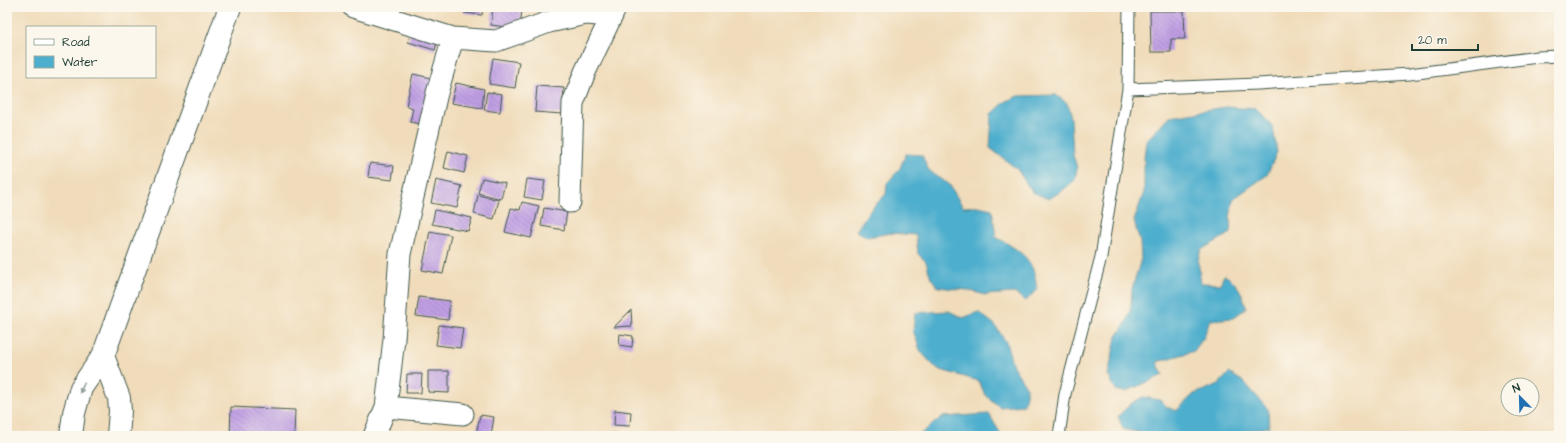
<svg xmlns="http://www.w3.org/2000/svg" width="1566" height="443" viewBox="0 0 1566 443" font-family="'Architects Daughter',sans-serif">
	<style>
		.water { fill: #4eaecd; stroke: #367680 }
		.building { fill: url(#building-back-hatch) }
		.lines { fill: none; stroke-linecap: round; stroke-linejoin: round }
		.service-casing { stroke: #3e5548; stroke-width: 13 }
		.minor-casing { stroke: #3e5548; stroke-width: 23 }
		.secondary-casing { stroke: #3e5548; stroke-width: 24 }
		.service { stroke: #fff; stroke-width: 11 }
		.minor { stroke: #fff; stroke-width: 21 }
		.secondary { stroke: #fff; stroke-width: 22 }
		.oneway { fill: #8f9e9a }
	</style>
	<defs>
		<pattern id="building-back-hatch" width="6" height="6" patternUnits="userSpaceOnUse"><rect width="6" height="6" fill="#c09fe4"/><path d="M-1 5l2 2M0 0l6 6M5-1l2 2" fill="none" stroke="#9b83ba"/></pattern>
	</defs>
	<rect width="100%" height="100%" fill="#fbf7ec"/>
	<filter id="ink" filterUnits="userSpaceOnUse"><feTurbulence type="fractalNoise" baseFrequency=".025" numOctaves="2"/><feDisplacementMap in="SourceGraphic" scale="8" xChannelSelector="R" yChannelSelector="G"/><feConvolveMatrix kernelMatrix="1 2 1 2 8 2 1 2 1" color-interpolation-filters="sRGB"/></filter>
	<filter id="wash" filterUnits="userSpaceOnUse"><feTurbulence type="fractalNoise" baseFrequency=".012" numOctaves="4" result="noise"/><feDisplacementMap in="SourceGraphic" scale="16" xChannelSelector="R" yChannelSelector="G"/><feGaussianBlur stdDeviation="0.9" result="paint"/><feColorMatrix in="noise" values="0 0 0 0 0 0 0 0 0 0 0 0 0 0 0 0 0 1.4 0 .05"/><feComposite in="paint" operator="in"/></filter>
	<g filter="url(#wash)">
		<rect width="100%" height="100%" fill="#f0dcba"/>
		<path class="water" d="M1056,95l11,8 4,15 2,37 4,13 -2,12 -12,10 -14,9 -17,-7 -15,-23 -27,-21 2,-34 13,-12 13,-6z
			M1226,107l30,2 17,18 4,25 -10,23 -34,24 -3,19 1,15 -30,17 -3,11 3,22 19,1 4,-9c12,6 20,19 22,33l-13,10 -23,2 -6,17 -10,14 -37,11 6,13 -38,17 -9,-2 -8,-15 8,-37 11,-17 4,-15 1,-17 9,-30 -1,-17 -6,-21 10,-29v-35l2,-16 23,-25z
			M906,154l16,1 6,14 9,8 12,7 14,23 15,-1 14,3 4,28c26,15 38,21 41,52l-11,12 -12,-8 -29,2 -18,-5 -29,-3 -7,-9 -5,-16 -8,-8 -2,-19 -25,-2 -24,4 -11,-6 13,-20 17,-17 1,-11 12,-13z
			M949,311l14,7 15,-6 16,12 12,18 7,24 14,22 -3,17 -24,2 -15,-12 -6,-14 -42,-12 -16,-17 -8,-21 2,-18z
			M1229,373l15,9 24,27 1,18 -24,4 -4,5h-96l-4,-3 -18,-4 -5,-13 14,-13 11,-6 17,3 7,7 9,4 18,-17 25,-10z
			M989,414l13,22h-84l24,-19z"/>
		<g id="blocks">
			<path class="building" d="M465,7h18l-1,8 -18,-2z
				M493,7l29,2 -2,20 -29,-4z
				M1150,11h34l1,28h-14v13h-20z
				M412,27l27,8 -4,15 -27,-8z
				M493,58l26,4 -4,26 -26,-4z
				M413,74l23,5 -11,46 -15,-3 3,-14 -7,-2z
				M456,83l28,6 -2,19 -31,-5z
				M537,86l27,2 -2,26 -27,-2z
				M487,92l15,2 -2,18 -16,-2z
				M448,151l20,5 -4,17 -20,-5z
				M370,163l24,3 -2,14 -24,-3z
				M482,178l23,5 -4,16 -23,-6z
				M527,179l18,2 -3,19 -18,-3z
				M436,180l26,6 -5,22 -26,-5z
				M478,195l21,5 -5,19 -20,-5z
				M522,202l17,4 -8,32 -26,-6 6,-24 9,2z
				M544,208l23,4 -3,18 -23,-4z
				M435,210l37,8 -4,13 -36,-7z
				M430,231l21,4 -8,39 -21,-4z
				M419,297l31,4 -2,19 -32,-4z
				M631,310l1,16 -18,1z
				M439,325l24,3 -3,20 -24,-3z
				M620,334l13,2 -1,11 -13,-2z
				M428,371h21v22l-21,-1z
				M407,374h15l-1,19h-15z
				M231,407l64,3 -1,26h-64z
				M615,410l16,2 -1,14 -16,-1z
				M480,415l14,2 -3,19 -15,-2z
				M612,433l16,1v2h-17z"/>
		</g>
	</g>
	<g filter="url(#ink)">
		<use href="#blocks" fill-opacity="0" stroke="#3e5548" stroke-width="1"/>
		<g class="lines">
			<defs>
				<path id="service" d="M1128,89l130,-5 152,-10 128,-17 21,-1
					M1059,436l6,-42 36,-137 27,-168 1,-82"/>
				<path id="minor" d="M353,7l100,31
					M570,202l3,-99 12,-31 31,-65
					M386,407l77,7
					M374,436l12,-29 8,-68 6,-85 37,-161 16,-55 43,3 53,-19 37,-8 26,2"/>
				<path id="secondary" d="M103,356l16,42 1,13 -2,25
					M71,436l3,-23 7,-25 22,-32 127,-349"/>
			</defs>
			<use href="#service" class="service-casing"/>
			<use href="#minor" class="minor-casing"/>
			<use href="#secondary" class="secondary-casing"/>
			<use href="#service" class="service"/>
			<use href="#minor" class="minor"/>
			<use href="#secondary" class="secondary"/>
		</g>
		<defs><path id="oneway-solid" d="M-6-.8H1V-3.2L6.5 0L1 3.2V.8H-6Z"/></defs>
		<use class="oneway" href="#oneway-solid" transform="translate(82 388) rotate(114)"/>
	</g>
	<rect width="1566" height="443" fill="none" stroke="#fbf7ec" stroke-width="24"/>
	<rect x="26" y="26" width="130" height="52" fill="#fbf7ec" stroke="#a3ada2"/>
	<rect x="34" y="39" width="20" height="6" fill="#ffffff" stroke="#a3ada2"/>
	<text x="62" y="46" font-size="12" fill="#1f3d34">Road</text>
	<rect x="34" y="56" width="20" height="12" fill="#4eaecd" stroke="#a3ada2"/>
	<text x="62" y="66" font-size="12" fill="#1f3d34">Water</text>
	<g transform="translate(1520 397) rotate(337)"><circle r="19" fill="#fbf7ec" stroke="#a3ada2"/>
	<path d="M0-3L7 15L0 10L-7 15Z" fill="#1f6fb2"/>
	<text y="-6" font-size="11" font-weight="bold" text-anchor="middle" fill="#1f3d34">N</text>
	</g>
	<path d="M1412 44v6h66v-6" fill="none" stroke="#1f3d34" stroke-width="2"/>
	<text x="1418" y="44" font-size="12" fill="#1f3d34" stroke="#fbf7ec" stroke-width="3" paint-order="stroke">20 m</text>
</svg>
